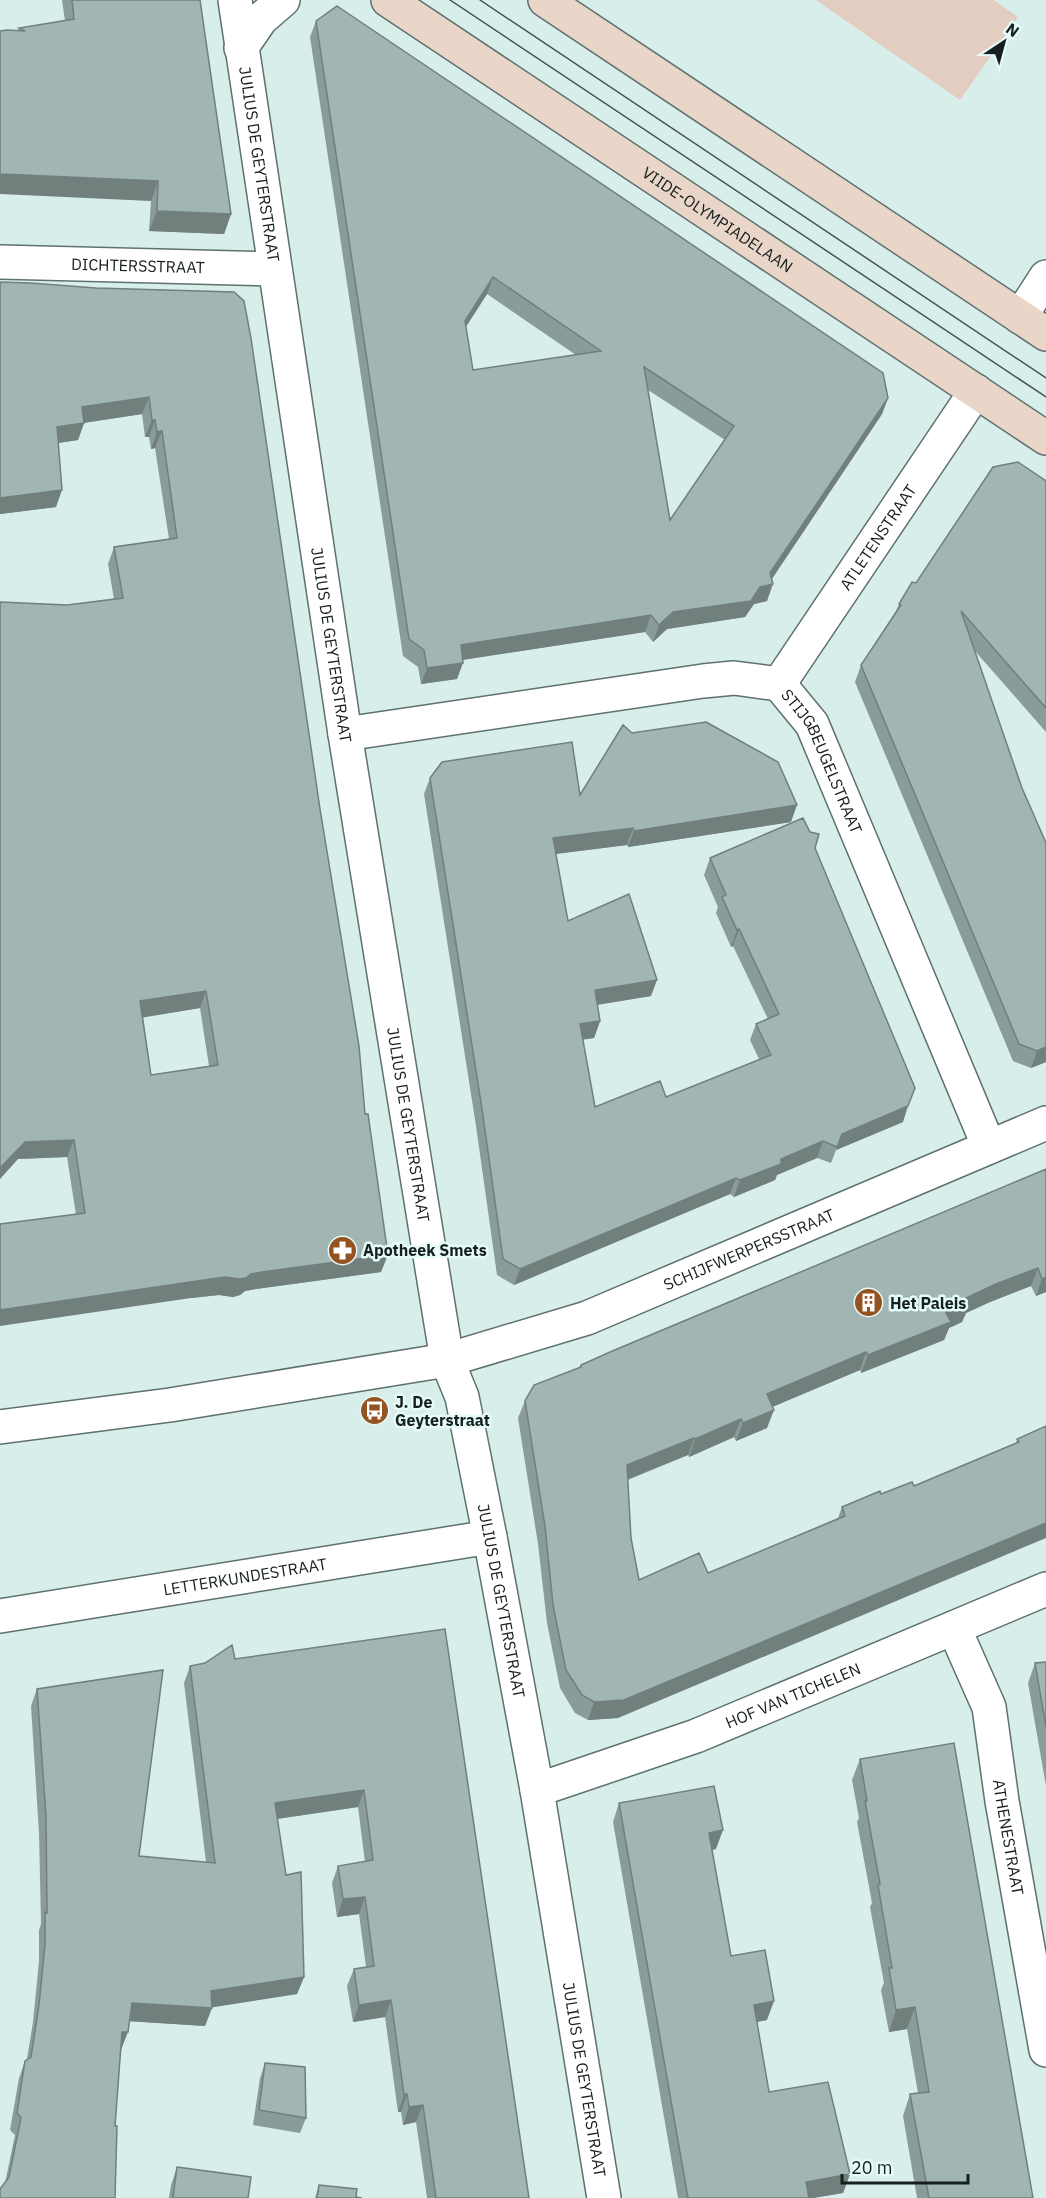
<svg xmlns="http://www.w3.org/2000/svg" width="1046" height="2198" viewBox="0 0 1046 2198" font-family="'IBM Plex Sans',sans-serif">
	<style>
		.green { fill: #e2cdc0 }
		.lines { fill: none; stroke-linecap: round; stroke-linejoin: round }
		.street-casing { stroke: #5e716e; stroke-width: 36 }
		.secondary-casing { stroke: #5e716e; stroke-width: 36 }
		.street { stroke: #fff; stroke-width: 33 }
		.secondary { stroke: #e9d6c9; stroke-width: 33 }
		.tram { stroke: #475351; stroke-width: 1.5 }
		.wall { fill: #8a9c99; fill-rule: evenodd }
		.shaded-wall { fill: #717f7d }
		.building { fill: #a1b5b2; stroke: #717f7d; stroke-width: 1.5; fill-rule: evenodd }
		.labels { text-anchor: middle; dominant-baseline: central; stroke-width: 5; stroke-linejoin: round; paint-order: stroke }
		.street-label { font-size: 16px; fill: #171f1e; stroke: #e5fbf7 }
		.poi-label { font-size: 16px; font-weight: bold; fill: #171f1e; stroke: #e5fbf7; text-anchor: start }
	</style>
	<rect width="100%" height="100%" fill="#d8eeea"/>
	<path class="green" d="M816,0h178l24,17 -58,83z"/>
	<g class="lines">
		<defs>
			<g id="street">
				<path id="s1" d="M235,0l110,734 102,626 15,37 28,140 47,253 67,408"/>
				<path d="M241,48l20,-29 22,-19"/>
				<path id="s2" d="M0,262l275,7"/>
				<path d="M1020,317l26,-40"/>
				<path id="s3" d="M779,684l197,-293"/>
				<path id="s4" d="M345,734l358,-53 31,-3 45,6 33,40 177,423"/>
				<path id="s5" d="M0,1427l170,-22 277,-45 140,-42 459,-195"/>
				<path id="s6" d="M0,1616l490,-79"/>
				<path id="s7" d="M954,1628l35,79 13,94 44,249"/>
				<path id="s8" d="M537,1790l159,-54 350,-147"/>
			</g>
			<g id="secondary">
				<path id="s9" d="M388,0l658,438"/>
				<path d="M545,0l501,334"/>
			</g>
		</defs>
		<use href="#street" class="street-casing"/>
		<use href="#secondary" class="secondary-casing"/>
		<use href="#street" class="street"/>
		<use href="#secondary" class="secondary"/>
		<path class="tram" d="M450,0l596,397
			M480,0l566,378"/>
	</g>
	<path class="wall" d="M62,0h138l31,214 -7,20 -75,-3 2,-30 -133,-170 1,-3 46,-7z
		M316,21l572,377 -6,16 -110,165 -5,22 -13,3 -9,13 -78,12 -14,13 -8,-10 -183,28 -5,19 -36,5 -3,-17 -15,-11 -93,-619zM487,294l89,61 -103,15 -7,-43zM648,390l77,50 -55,80z
		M0,282l96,6 138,4 147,980 -125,17 -11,2 -5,4 -7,2 -14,-2 -28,3 -115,-83 -9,-58 -49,2 49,-554 47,-6 -6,-35 6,-17 55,-8 -14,-91 -4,1 -2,-12h-4l-3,-23 -58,9 -6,17 -20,3 -2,64 -56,7zM200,1008l9,58 -58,9 -8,-58z
		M1046,481v251l-72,-82 72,412 -15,6 -18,-7 -158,-379 6,-17 35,-54 3,-7 17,-21z
		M632,733l159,89 -163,25 -1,-2 -71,9 12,67 83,75 -54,9 3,16 -6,17 -12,1 13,68 71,-10 93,-38 -9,-19 6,-16 12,-5 -35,-73 -2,1 -15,-34 2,-6 -14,-32 6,-17 105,-10 88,274 -67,28 -5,13 -14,-5 -40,17 -2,5 -41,17 -4,-3 -216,91 -17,-10 -21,-149 -52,-332 6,-16 150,17z
		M1046,1169v123l-10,4 -5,-10 -41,16 -24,11 -4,9 -13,6 -5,12 -83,33 -1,-3 -88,37 -5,21 -31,13 -2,-4 -45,20 -1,-2 -60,25 3,58 8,42 69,-7 130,-55 4,-11 39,-13 33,-8 102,-43 1,-4 29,-13 -428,292 -30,2 -13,-7 -15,-25 -13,-65 -9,-79 -20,-126 7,-17 55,-34 1,-2z
		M445,1629l84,569h-102l-11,-76 -13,3 -2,-13h-3l-13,-95 -32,5 -6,-36 7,-17 12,-2 -7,-53 -22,3 -5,-34 6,-17 27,-4 -7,-55 -81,12 27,158 -7,17 -85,13 -7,19 -76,-5 -8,29 -116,133 10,-48 -5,-5 9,-52 6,-17 2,-2 6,-37 6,-61v-31l2,-6 -2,-91 -8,-127 6,-17 102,167 67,6 -22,-179 6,-17z
		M1046,1662v124l-18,-103 7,-20z
		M860,1759l173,439h-116l-14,-82 7,-22 8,-1 -11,-64 -18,3 -8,-42 3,-7 -14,-76 2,-4 -15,-81 2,-4 -7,-38z
		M619,1803l97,46 -4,1 19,106 36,64 -10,2 12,70 81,82 -7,19 -30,5h-135l-65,-376z
		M265,2063l41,55 -6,15 -47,-8 7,-47z
		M177,2167l71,31h-79l2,-13z
		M319,2185l37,12 6,1h-47z"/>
	<path class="shaded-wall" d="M0,174l158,7 -7,20 -151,-7z
		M157,211l74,3 -7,20 -75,-3z
		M493,277l-6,17 -28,43 6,-16z
		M149,397l-7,17 -66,10 6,-17z
		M888,398l-6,16 -115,172 6,-2 -6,17 -13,3 -9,13 -78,12 -14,13 6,-17 14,-13 97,-39z
		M152,420h3l-6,17h-4z
		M84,423l-6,17 -27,4 6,-17z
		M162,431l-7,17 -4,1 6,-17z
		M62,490l-6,17 -56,7v-16z
		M651,615l-6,17 -190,29 6,-16z
		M463,663l-6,16 -36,5 6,-16z
		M797,805l-6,17 -163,25 6,-16z
		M633,828l-6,17 -80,10 6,-17z
		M739,929l-6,17 -2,1 6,-17z
		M657,980l-6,16 -62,10 6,-16z
		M206,991l-6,17 -66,11 6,-18z
		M600,1021l-6,17 -20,3 6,-17z
		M1046,1047v15l-15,6 6,-17z
		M908,1106l-5,16 -67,28 6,-16z
		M74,1140l-7,17 -49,2 -18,20v-11l25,-26z
		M823,1141l-6,17 -40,17 -2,5 -41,17 6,-17 41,-21z
		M736,1178l-6,16 -216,91 6,-16z
		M388,1255l-7,17 -125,17 -11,2 -5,4 -7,2 -14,-2 -28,3 -191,28v-16l197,-29z
		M1038,1268l-7,18 -41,16 -24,11 -4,9 -13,6 -5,12 -83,33 7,-18 78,-42 20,-15 30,-14z
		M1046,1277v15l-10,4 6,-17z
		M866,1352l-6,18 -100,42 7,-18z
		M774,1410l-7,18 -31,13 7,-18z
		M741,1419l-7,18 -45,20 6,-18z
		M694,1438l-6,17 -68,27 7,-17z
		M1046,1523v15l-428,180 -30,2 6,-18z
		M364,1790l-6,17 -89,13 6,-17z
		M723,1830l-7,19 -14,3 7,-19z
		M365,1897l-6,17 -22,3 6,-18z
		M304,1977l-7,17 -89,14h4l-7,18 -79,-5 6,-18z
		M391,2000l-6,17 -32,5 6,-17z
		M774,2001l-7,19 -20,4 7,-19z
		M915,2007l-8,22 -18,3 7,-22z
		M122,2032h6l-7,18h-5z
		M407,2094l-6,18h-3l6,-17z
		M423,2105l-7,17 -13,3 6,-18z
		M850,2174l-7,19 -30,5h-13l6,-16z"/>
	<path class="building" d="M72,0h128l31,214 -74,-3 1,-30 -158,-7v-143l7,-1 18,1 -6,-3 55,-9z
		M337,6l546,367 5,25 -118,175 3,11 -13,3 -9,14 -78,11 -14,13 -8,-10 -190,30 2,18 -36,5 -3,-18 -15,-11 -93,-618zM493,277l108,74 -128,19 -8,-49zM644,367l90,59 -64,94z
		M0,282l31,1 65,5 138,4 10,9 7,37 69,471 39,237 6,68h3l20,141 -126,17 -11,2 -5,4 -7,1 -14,-2 -28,4 -197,29v-86l85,-11 -11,-73 -49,2 -25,26v-566l67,3 56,-7 -9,-51 63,-9 -15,-107 -5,1 -2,-12h-3l-3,-23 -67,10 2,16 -27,4 5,63 -62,8zM206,991l12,74 -67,10 -11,-74z
		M1018,462l28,19v227l-85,-97 61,177 24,55v204l-9,4 -18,-7 -158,-379 40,-60 -2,-1 13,-22 4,1 77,-116z
		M706,722l72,40 19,43 -163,26 -1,-3 -80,10 15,83 61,-27 28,86 -62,10 5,31 -20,3 15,83 65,-26 6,16 105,-42 -15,-31 23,-10 -40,-85 -2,1 -15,-33 4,-2 -16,-37 93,-40 7,14 9,2 -4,14 100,240 -7,18 -66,28 -5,13 -14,-6 -42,18v5l-41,16 -4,-2 -216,91 -17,-10 -21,-150 -52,-331 12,-16 130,-20 8,53 43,-70 9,8z
		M1046,1169v108l-4,2 -4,-11 -42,16 -30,14 3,6 -23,9 5,9 -83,33 -2,-3 -99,42 7,16 -31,13 -2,-4 -46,20 -1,-1 -67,27 4,73 8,42 60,-27 9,20 137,-57 -3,-9 38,-16 1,3 31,-12 2,4 105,-44 -2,-3 29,-13v97l-422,177 -30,2 -12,-7 -16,-25 -13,-65 -8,-79 -20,-125 9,-16 47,-18v-2l29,-13z
		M445,1629l84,569h-93l-13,-93 -14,2 -2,-13 -3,1 -13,-95 -32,5 -5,-36 20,-3 -9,-69 -22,2 -5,-33 35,-6 -9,-70 -89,13 11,72 15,-3 3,105 -93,14 1,17 -80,-5 -4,29h-6l-7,94h2l-2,72h-115v-9l9,-12 12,-59 -4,-5 8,-52 6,-4 8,-52 6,-61v-32l2,1 -1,-97 -9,-127 126,-19 -24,186 76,7 -25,-197 15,-3 27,-18 3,14z
		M1046,1662v65l-11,-64z
		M954,1743l79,455h-104l-19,-104 19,-2 -14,-85 -19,3 -7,-42h3l-14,-83 2,-1 -15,-83h2l-7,-42z
		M714,1786l9,44 -14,3 22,123 34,-6 9,51 -20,4 15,87 59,-10 22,92 -44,8 3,16h-121l-69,-395z
		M265,2063l40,4 1,51 -47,-8z
		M177,2167l74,10 -3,21h-75z
		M319,2185l38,4 -1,8 6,1h-45z"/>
	<defs>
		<symbol id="pharmacy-disc" viewBox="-11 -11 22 22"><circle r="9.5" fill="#955321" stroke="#e5fbf7"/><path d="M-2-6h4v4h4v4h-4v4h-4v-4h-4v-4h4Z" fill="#fff"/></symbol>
		<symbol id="building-disc" viewBox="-11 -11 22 22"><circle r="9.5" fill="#955321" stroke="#e5fbf7"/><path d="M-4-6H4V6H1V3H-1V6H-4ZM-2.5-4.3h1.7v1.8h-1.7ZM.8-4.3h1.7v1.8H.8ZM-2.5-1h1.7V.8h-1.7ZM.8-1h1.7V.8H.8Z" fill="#fff"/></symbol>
		<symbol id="bus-disc" viewBox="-11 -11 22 22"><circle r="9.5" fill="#955321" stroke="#e5fbf7"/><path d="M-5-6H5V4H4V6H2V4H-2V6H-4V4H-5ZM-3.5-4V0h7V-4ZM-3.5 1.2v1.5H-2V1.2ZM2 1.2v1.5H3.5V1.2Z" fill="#fff"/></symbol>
	</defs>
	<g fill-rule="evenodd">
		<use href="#pharmacy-disc" x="326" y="1234" width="33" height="33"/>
		<use href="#building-disc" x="852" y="1286" width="33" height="33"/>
		<use href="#bus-disc" x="358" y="1394" width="33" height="33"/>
	</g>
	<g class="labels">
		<g class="street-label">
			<text stroke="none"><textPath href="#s1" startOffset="166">JULIUS DE GEYTERSTRAAT</textPath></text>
			<text stroke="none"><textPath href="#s9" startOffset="396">VIIDE-OLYMPIADELAAN</textPath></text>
			<text stroke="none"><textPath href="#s2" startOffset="138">DICHTERSSTRAAT</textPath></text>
			<text stroke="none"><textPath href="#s3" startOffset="177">ATLETENSTRAAT</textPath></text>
			<text stroke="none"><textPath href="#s1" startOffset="652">JULIUS DE GEYTERSTRAAT</textPath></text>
			<text stroke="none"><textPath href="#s4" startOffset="528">STIJGBEUGELSTRAAT</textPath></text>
			<text stroke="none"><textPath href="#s1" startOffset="1138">JULIUS DE GEYTERSTRAAT</textPath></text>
			<text stroke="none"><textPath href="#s5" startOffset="774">SCHIJFWERPERSSTRAAT</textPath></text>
			<text stroke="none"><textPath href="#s6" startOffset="248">LETTERKUNDESTRAAT</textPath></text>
			<text stroke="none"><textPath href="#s1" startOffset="1624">JULIUS DE GEYTERSTRAAT</textPath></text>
			<text stroke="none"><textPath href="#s8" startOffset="273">HOF VAN TICHELEN</textPath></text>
			<text stroke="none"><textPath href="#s7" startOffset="218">ATHENESTRAAT</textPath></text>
			<text stroke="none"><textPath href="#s1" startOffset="2110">JULIUS DE GEYTERSTRAAT</textPath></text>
		</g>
		<g class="poi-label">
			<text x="363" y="1250">Apotheek Smets</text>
			<text x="890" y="1303">Het Paleis</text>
			<text x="395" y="1402">J. De<tspan x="395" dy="18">Geyterstraat</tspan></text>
		</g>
	</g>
	<g transform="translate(1004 42) rotate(36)" stroke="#e5fbf7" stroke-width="4.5" paint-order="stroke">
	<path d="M0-4.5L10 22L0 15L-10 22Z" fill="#171f1e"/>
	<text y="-9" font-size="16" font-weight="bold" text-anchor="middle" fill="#171f1e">N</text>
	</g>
	<path d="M842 2174v9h126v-9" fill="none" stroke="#171f1e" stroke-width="3"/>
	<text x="851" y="2174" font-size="18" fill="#171f1e" stroke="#e5fbf7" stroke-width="4.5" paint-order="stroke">20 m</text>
</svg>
